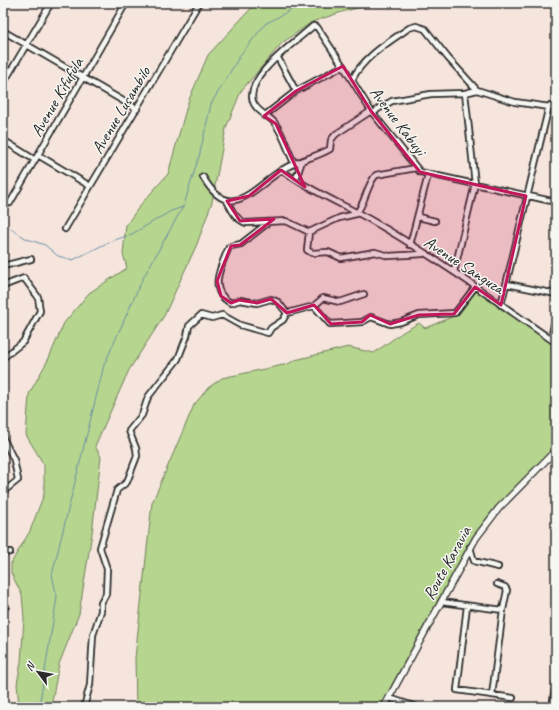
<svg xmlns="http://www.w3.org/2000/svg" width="559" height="710" viewBox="0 0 559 710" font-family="Caveat,sans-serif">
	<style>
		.green { fill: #b6d58e; stroke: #70805c }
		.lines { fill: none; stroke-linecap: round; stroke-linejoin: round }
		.stream { stroke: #698fa4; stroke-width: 1 }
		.minor-casing { stroke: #2b2b2b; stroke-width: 8 }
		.tertiary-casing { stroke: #2b2b2b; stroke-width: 8 }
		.minor { stroke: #f6f6f2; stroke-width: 4.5 }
		.tertiary { stroke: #f6f6f2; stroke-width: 5.5 }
		.marked { fill: #c2185b; fill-opacity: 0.2; stroke: #c2185b; stroke-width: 3; stroke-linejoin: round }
		.labels { text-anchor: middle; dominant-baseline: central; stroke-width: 3; stroke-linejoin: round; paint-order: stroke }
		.street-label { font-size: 17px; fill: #2b2b2b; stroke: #f6f6f2 }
	</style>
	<rect width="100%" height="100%" fill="#f6e5dd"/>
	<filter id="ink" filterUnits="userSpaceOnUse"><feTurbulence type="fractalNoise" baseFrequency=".025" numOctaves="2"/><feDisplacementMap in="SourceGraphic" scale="8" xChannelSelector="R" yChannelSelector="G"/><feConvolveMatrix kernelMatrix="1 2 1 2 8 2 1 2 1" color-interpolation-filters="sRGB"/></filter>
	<g filter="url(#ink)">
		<path class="green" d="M256,3h123l-34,8 -33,11 -30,21 -41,48 -15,37 -14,74 -15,42 -33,72 -35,54 -34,76 6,11 -9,76 -13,81 -20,50 -8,43h-32l-2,-23 4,-22 3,-44 -2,-23 -11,-22v-10l19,-32 14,-37v-29l-18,-30 3,-41 20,-36 15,-35 25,-30 38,-25 -4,-14 3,-29 16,-22 26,-29 20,-72 20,-47z
			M475,287l81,58v103l-63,65 -111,194h-246l-1,-49 17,-155 42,-98 14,-17 14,-10 66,-14 7,-4 53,-13 26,6 29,-21 16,-9 6,5 34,-14z"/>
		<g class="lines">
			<path class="stream" d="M3,224l24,15 18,6 13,11 15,4 36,-18 23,-8 39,-23 12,-4
				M39,707l18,-110 -5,-22 52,-210 39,-87 41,-73 16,-52 11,-49 30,-50 24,-30 39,-21"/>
			<defs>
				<path id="minor" d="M3,31l134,78
					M278,58l18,33
					M352,80c11,-23 37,-38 57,-52l7,-2 9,3 23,29 29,32
					M3,84l48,-81
					M373,114l5,-5 14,-8 39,-7 34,-1 12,-3 38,12 41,6
					M264,116l32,-25 47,-25
					M3,140l32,20
					M38,155l52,31
					M294,163c-6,-12 -11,-30 -20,-41 -6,-7 -14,-8 -20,-18 -13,-25 43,-63 59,-78l4,1 26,39 28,45 49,61 136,30
					M281,170c28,20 59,33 88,49 65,37 126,81 187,124
					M203,177c27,47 49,12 79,-7 15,-10 33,-12 48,-21l1,-9 5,-6 35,-23
					M296,179l6,-18
					M227,201c5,9 8,18 19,22l40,-2 23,11
					M10,203l116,-200
					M418,217l17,4
					M269,222l-28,22 -10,2 -2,1c-8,19 -22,44 2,56l9,-3 17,3 14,-4 7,3 9,11
					M65,229l134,-226
					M309,232l-2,18 5,3 16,-1 13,6 34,-6 14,4 34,-2
					M309,232l30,-14 17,-4c10,-12 10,-28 20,-39l40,-7
					M410,245l18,-70
					M3,266l28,-7
					M454,272l21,-88 -10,-91
					M507,284l49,10
					M3,286l21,-8 14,19 2,14 -17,31 -20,16
					M501,305l48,-199
					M314,306l16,18 32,-2 9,-5 19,7 11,-2 18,-7 36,-2 20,-26
					M551,339l5,-25
					M3,438l11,22 4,20 -15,12
					M470,547l4,14 24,6
					M3,553l7,-1
					M497,584l8,3 2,3 -4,20
					M441,602l62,8 -11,85
					M467,606l-10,84 56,8
					M3,607l3,-1
					M389,698l28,9
					M8,707h1
					M84,707l6,-22 3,-50 8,-24v-8l5,-9 1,-25 -7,-21 17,-58 10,-8 10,-26 -1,-8 -7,-17 13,-16 6,-18 30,-38 9,-23 2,-10 12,-11 11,3 10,-3 18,10 28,8 3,-5 12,-8 4,-7 27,-7 9,-8 17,4 24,-8
					M552,707l4,-25"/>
				<path id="tertiary" d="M384,707l92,-169 23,-30 57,-58"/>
			</defs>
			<use href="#minor" class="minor-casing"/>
			<use href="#tertiary" class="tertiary-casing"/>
			<use href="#minor" class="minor"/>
			<use href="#tertiary" class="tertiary"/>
		</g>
	</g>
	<path class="marked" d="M343,66l28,45 49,61 106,24 -25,109 -26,-18 -21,27 -35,1 -29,9 -20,-9 -8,7 -31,2 -17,-19 -27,8 -16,-14 -14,4 -18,-3 -8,3 -10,-7 -4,-15 14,-35 9,-1 34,-26 -34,2 -13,-20 22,-5 32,-26 24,17 -29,-63 -12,-8 32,-25z"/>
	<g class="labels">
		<g class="street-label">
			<text transform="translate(57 97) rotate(-60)">Avenue Kifufula</text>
			<text transform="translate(121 110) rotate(-59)">Avenue Lusambilo</text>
			<text transform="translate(398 121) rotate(53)">Avenue Kabuyi</text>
			<text transform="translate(464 265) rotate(33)">Avenue Sanguza</text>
			<text transform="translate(447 563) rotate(-61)">Route Karavia</text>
		</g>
	</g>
	<rect width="559" height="710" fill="none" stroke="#f6f6f2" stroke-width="16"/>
	<rect x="8" y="8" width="543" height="694" fill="none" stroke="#2b2b2b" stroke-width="1.5" filter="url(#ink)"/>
	<g transform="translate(38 672) rotate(302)" stroke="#f6f6f2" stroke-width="3" paint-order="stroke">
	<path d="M0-3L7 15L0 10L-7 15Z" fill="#2b2b2b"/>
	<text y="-6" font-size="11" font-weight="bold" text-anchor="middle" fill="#2b2b2b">N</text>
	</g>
</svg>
